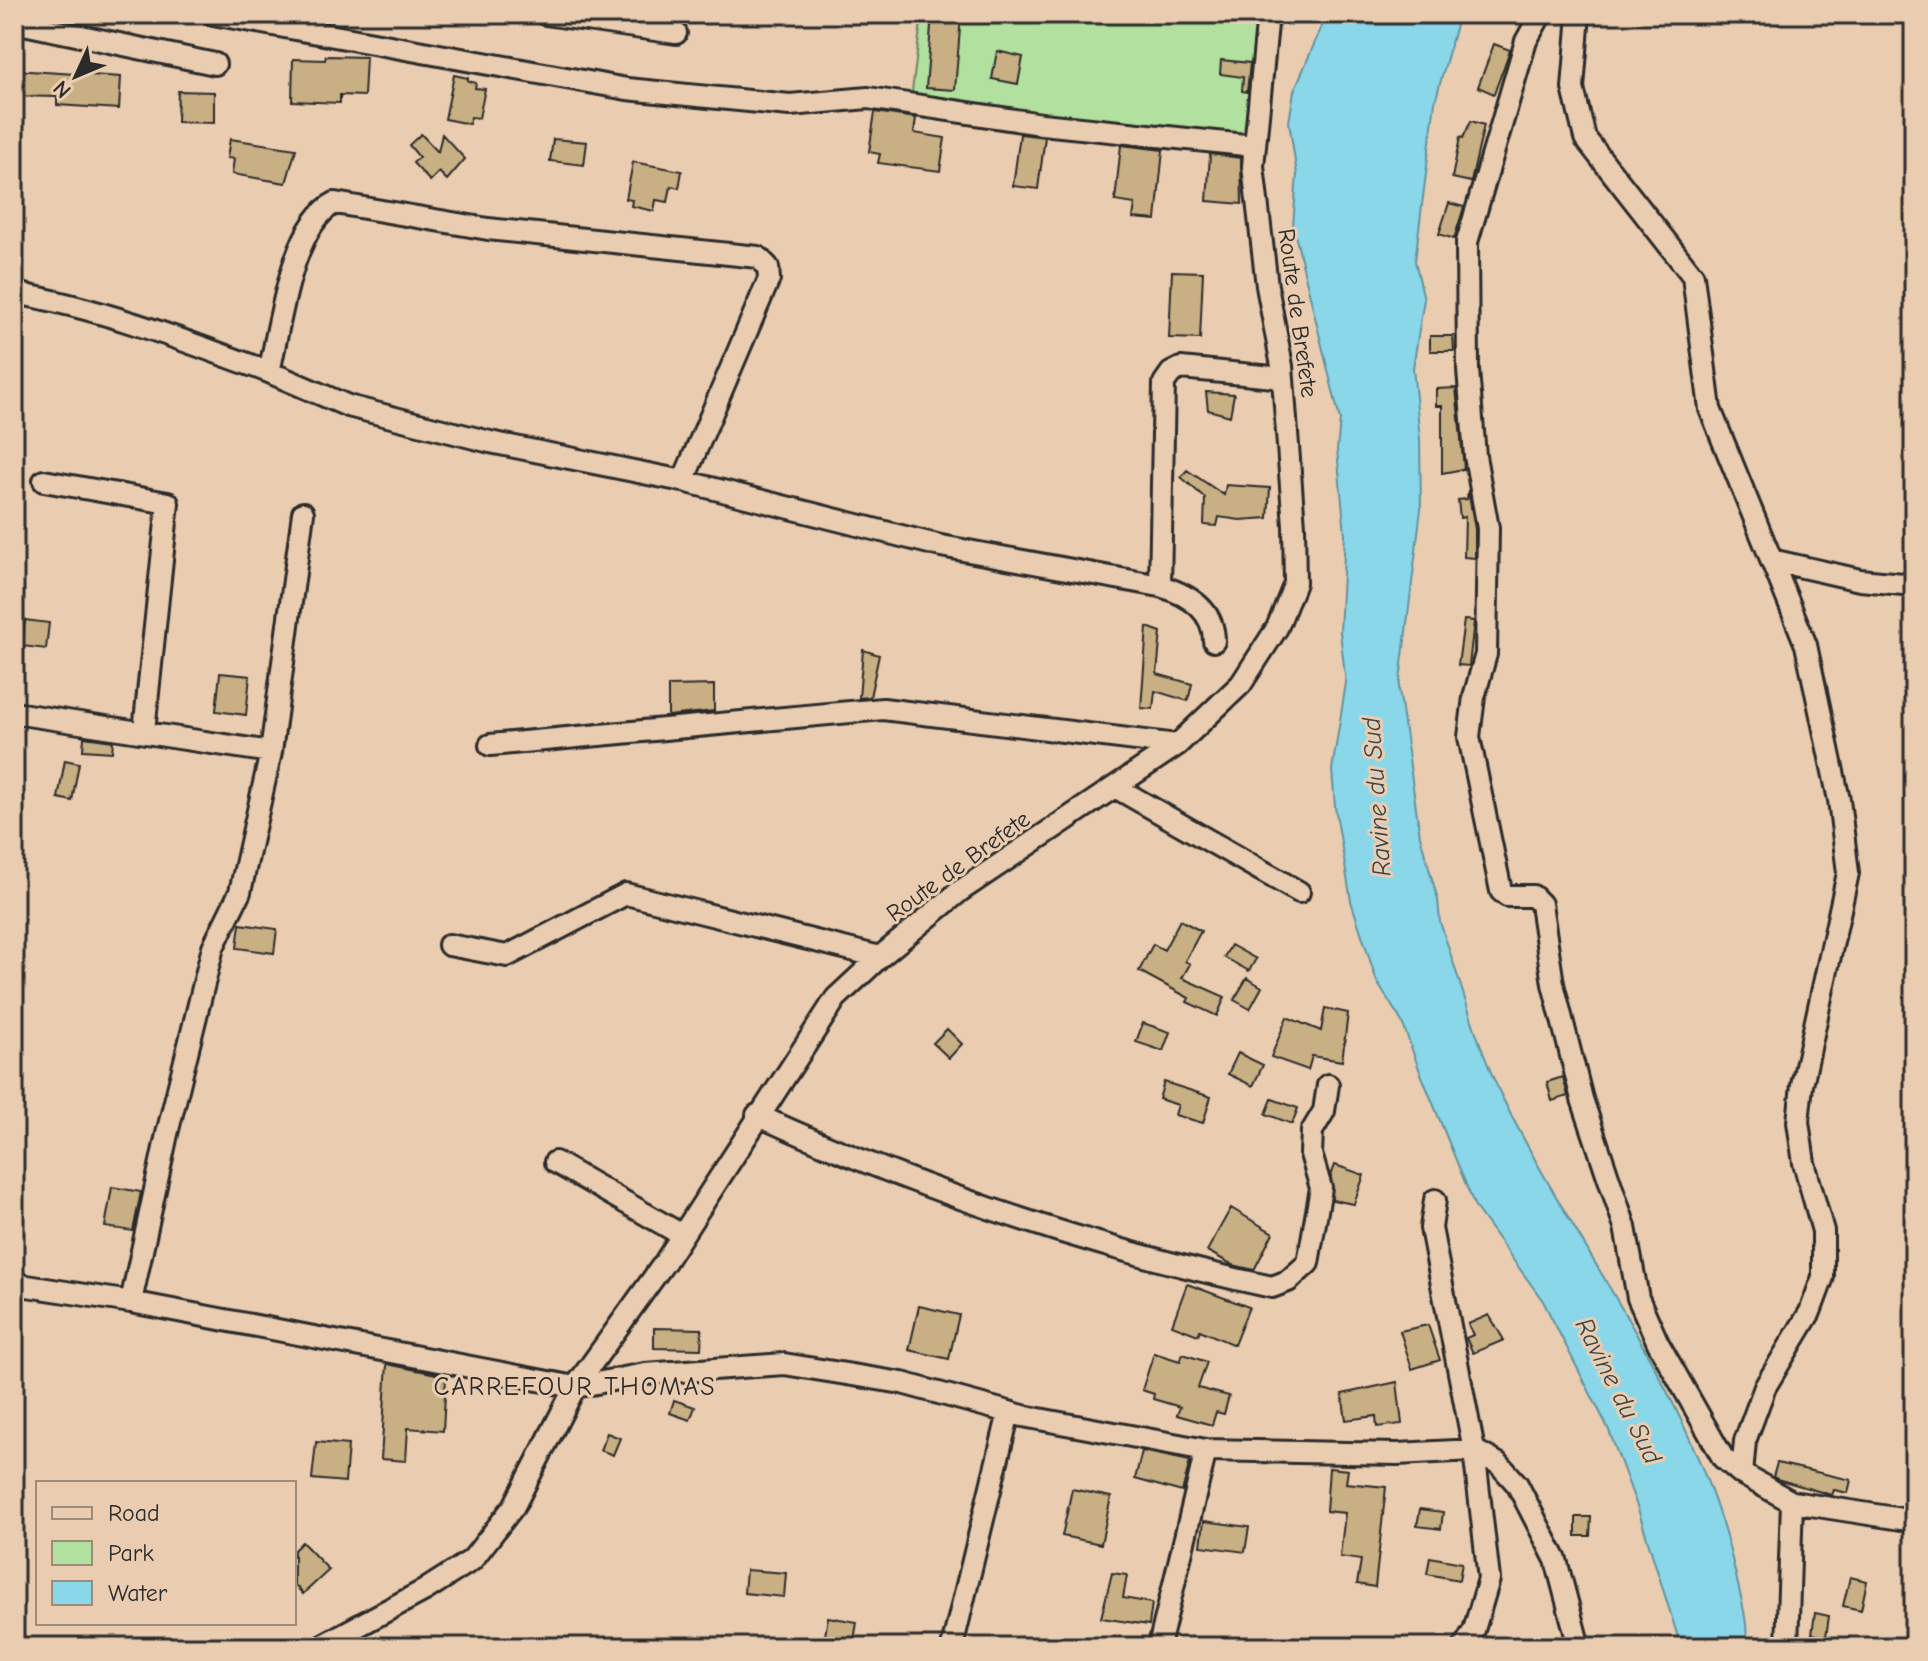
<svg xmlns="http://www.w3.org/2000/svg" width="1928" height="1661" viewBox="0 0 1928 1661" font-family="'Comic Neue',sans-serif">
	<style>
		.green { fill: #b2e09e; stroke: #6e8664; stroke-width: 2 }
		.water { fill: #8ad7e9; stroke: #64929d; stroke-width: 2 }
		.building { fill: #c8af84; stroke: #2b2b2b; stroke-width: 2 }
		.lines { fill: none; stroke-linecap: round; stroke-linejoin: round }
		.minor-casing { stroke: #2b2b2b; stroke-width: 26 }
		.minor { stroke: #eacdb1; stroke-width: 20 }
		.labels { text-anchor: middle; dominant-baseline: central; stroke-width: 6; stroke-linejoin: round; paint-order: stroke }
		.street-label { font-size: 24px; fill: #2b2b2b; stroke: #eacdb1 }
		.water-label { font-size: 26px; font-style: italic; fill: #394548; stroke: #eacdb1 }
		.neighbourhood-label { font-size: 26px; letter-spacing: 2px; fill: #2b2b2b; stroke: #eacdb1 }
	</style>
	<rect width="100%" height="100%" fill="#eacdb1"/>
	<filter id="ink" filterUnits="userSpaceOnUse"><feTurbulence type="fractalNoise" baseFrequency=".0125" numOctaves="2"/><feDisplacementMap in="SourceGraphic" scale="16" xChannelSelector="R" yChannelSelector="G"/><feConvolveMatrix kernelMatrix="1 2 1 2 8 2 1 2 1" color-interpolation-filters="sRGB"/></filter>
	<g filter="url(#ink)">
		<path class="green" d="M922,14h338l-14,120 -335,-35z"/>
		<path class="water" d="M1327,14h132l-24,88 -20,159 9,38 -11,69 7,71 1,70 -22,180 21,147 18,64 2,22c19,55 38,127 63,177 78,157 195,302 233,477 5,23 13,47 10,71h-65l-43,-138 -30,-81 -65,-127 -68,-94 -56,-138 -17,-47 -25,-40 -26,-81 -16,-94 -3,-37 14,-87 -6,-51 5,-98 -8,-84 3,-30 -47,-194 4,-52 -8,-52 5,-31z"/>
		<path class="building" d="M932,14l29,2 -6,74 -29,-2z
			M1494,44l16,6 -16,44 -16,-7z
			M997,51l26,6 -5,27 -26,-5z
			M326,56l40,1 -2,39 -24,-1v8l-48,-2 1,-42 32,1z
			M1221,60l29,3 -3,29 -5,-1 1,-14 -23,-3z
			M14,70l107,7 -2,32 -62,-4v-8l-43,-1z
			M454,75l14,3v3l8,2 -1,5 10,1 -6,29 -8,-1 -2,7 -24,-5z
			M178,91l36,1v31l-37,-1z
			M875,112l41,6 -2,15 31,5 -5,33 -62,-8 2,-9 -11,-2z
			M1471,121l13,4 -13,57 -19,-4 8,-41 3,1z
			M421,134l17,18 4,-18 23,25 -18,21 -8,-8 -9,9 -17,-18 6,-6 -10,-12z
			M1020,134l25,3 -7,52 -25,-3z
			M230,139l66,10 -10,34 -54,-9 2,-15 -7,-1z
			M553,139l34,3 -3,23 -34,-4z
			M1121,145l42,5 -7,70 -23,-2 2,-14 -20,-3z
			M1210,154l31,4 1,46 -35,-3z
			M633,162l49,9 -3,17 -8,-2 -3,16 -12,-2 -2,11 -23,-5 1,-6 -6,-1z
			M1449,203l15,4 -10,32 -15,-5z
			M1172,271l31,1 -3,67 -31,-1z
			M1430,336h23l1,15h-24z
			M1456,388l8,81 -22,4v-67h-6v-17z
			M1206,392l28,2 -4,22 -22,-6z
			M1187,470l37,25 2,-10 44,3 -2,30 -28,2 -21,-3 -2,9 -13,-1 1,-27 -24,-21z
			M1468,490l7,39v29l-11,-1 1,-40 -5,1 -2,-18 9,-1z
			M25,620l24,3 -3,26 -24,-3z
			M1464,620l10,1 -5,45 -11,-1z
			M1147,627l14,5 -4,42 35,10 -4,17 -33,-10 -2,18 -12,-1z
			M863,650l16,5 -9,42 -11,1z
			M220,673l30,3 -4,39 -30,-4z
			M714,685v26l-46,5v-30z
			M84,737l29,4 -1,11 -29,-2z
			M65,760l14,3 -7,38 -14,-3z
			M1180,920l21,11 -16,30 5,3 -8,14 43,19 -8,19 -30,-14 2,-4 -50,-27 14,-27 11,6z
			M240,924l37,5 -3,24 -37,-5z
			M1231,945l25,14 -7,12 -25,-14z
			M1247,978l15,9 -12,22 -16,-9z
			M1325,1008l23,5 -6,48 -30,-5 -4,14 -37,-13 16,-40 34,14z
			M1143,1023l27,9 -7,19 -27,-9z
			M947,1029l15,15 -13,14 -16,-15z
			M1238,1053l25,12 -10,21 -25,-12z
			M1563,1077l5,19 -16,5 -5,-19z
			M1164,1082l47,15 -8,26 -28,-8 3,-10 -19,-6z
			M1272,1099l26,9 -6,16 -26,-10z
			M1335,1165l29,10 -10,29 -22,-4 -1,-24z
			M112,1187l29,5 -8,39 -28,-4z
			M1231,1208l42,25 -19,37 -21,-5 -26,-14z
			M1187,1284l62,23 -15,38 -34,-15 -2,5 -26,-10z
			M919,1306l40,9 -10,44 -40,-9z
			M1489,1315l15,25 -31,13 -7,-15 7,-3 -5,-11z
			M1428,1325l12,35 -28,9 -12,-38z
			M654,1328l48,1 -1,20 -47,-1z
			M1154,1353l26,8 3,-7 24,8 -9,26 31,8 -5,18 -8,-2 -4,13 -35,-10 3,-8 -27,-8 1,-5 -12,-4z
			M387,1364l59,12 -3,55 -35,-3 -2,33 -25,-2z
			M1397,1382l5,42 -25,3 -1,-11 -30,4 -4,-26z
			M674,1400l21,7 -5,13 -20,-7z
			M607,1433l13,5 -7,17 -13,-5z
			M316,1442l32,3 -3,37 -33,-3z
			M1142,1451l48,10 -8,31 -47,-13z
			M1777,1463l74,17 -3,13 -14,-3 -2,5 -4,-1 -51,-15 -4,-2z
			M1329,1468l19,2 -2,13 40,4 -11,100 -18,-3 4,-24 -21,-3 5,-44 -19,-2z
			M1072,1489l39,8 -10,47 -39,-8z
			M1420,1509l23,3 -2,17 -24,-3z
			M1576,1517h15l-1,19h-14z
			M1204,1521l45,6 -4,25 -44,-6z
			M302,1542l27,28 -26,24 -9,-10v-34z
			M1430,1557l32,6 -3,17 -32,-6z
			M746,1570l40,3 -2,24 -40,-4z
			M1112,1573l15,2 -4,23 29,5 -3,22 -48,-7z
			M1850,1577l17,4 -6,29 -18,-4z
			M1815,1613l14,3 -3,21 -14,-3z
			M828,1617l29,5 -3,19 -29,-5z"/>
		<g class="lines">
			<defs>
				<path id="minor" d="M213,14l414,75 163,16 78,-7 174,26 213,22
					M545,14l131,19
					M1541,14l-15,27 -59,201 1,128 7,86 13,72 -2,126 -12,43 -5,40 32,154 6,5h26l8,8 12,80 29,115 43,128 13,71 20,45 65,115 19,16
					M1579,14l-6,74 12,50 108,138 17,133 96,236 33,155 9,73 -46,212 -4,37 6,41 19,68v46l-13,35 -45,75 -20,54 -3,33 50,28 122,19
					M14,22l201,42
					M14,293c87,15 172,48 255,79 11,-45 22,-147 66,-169l153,26 270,28 10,10 1,12 -86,202
					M269,372l79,34 142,36 193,39 258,65 219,40 4,-203 7,-10 10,-5 102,10
					M44,481l124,22 -24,228
					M1771,560l89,20 54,5
					M1160,586c27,8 54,23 54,55
					M14,713l257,39
					M490,745l393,-36 294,36
					M1115,787l184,105
					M449,945l58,11 119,-62 254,63
					M757,1115c166,76 337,134 515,172l16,-6 20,-18 13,-75 -10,-34 1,-23 12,-20 4,-26
					M555,1162l127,73
					M1435,1200l-4,28 43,222 15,129 -15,51 -10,17
					M14,1284l117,18 444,85 70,-13 139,-10 118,19 121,33 183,34 191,4 77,-4 25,14 18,20 39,76 23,87
					M131,1302l36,-168 46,-187 27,-55 31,-140 32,-239
					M319,1647l106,-57 47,-30 42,-54 61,-119 90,-125 171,-264 44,-41 80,-66 217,-146 64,-61 36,-56 18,-45 -1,-57 -12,-160 -15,-80 -14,-120 15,-152
					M952,1647l57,-235
					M1163,1647l-3,-5 46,-192
					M1787,1647l5,-145"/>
			</defs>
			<use href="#minor" class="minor-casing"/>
			<use href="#minor" class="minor"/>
		</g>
	</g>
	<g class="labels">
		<g class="street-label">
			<text transform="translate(1298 313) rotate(82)">Route de Brefete</text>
			<text transform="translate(958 866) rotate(-36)">Route de Brefete</text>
		</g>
		<g class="water-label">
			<text transform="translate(1377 797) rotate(-94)">Ravine du Sud</text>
			<text transform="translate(1618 1391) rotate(63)">Ravine du Sud</text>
		</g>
		<g class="neighbourhood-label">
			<text x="575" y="1387">CARREFOUR THOMAS</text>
		</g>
	</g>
	<rect width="1928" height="1661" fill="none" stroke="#eacdb1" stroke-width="48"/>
	<rect x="24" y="24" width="1880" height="1613" fill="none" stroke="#2b2b2b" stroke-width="3" filter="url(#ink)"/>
	<rect x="36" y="1481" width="260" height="144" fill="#eacdb1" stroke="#9e8c7b" stroke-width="2"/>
	<rect x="52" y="1507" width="40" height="12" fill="#eacdb1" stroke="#9e8c7b" stroke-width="2"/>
	<text x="108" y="1521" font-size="24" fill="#2b2b2b">Road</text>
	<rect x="52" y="1541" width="40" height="24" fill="#b2e09e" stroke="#9e8c7b" stroke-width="2"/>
	<text x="108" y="1561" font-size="24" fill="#2b2b2b">Park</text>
	<rect x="52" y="1581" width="40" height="24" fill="#8ad7e9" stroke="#9e8c7b" stroke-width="2"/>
	<text x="108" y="1601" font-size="24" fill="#2b2b2b">Water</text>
	<g transform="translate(76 76) rotate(226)" stroke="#eacdb1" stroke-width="6" paint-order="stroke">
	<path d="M0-6L14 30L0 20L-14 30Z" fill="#2b2b2b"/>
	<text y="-12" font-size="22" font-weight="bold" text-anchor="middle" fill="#2b2b2b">N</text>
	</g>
</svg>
